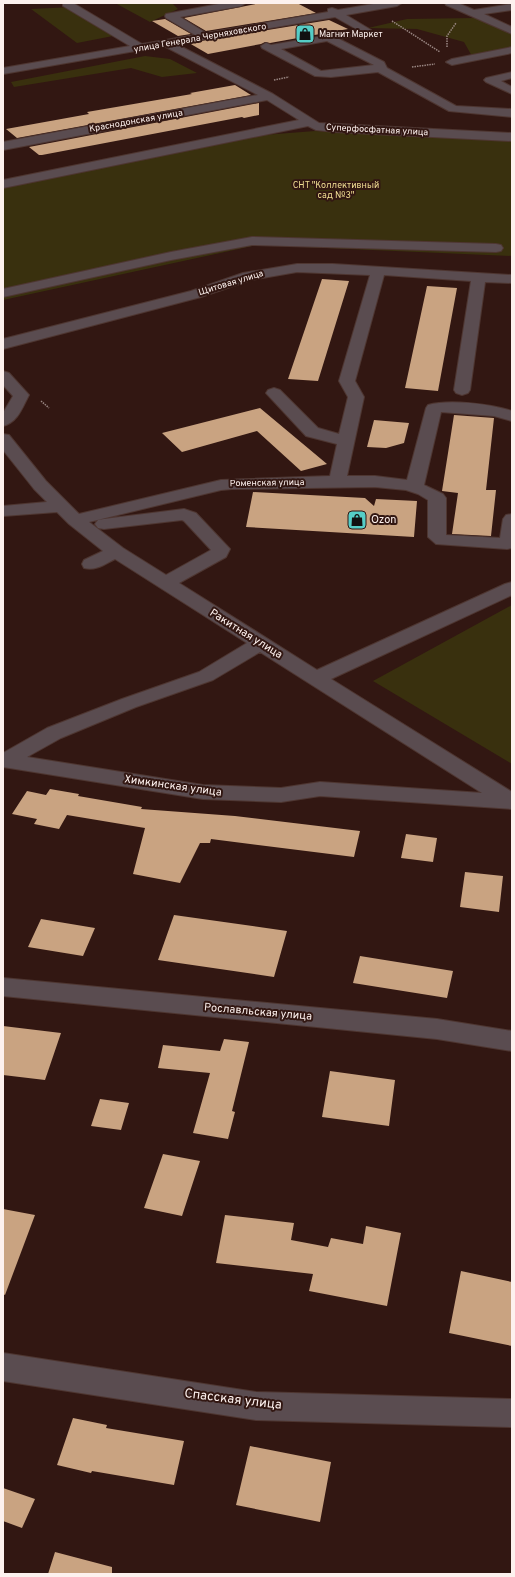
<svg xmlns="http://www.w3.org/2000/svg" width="515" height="1577" viewBox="0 0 515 1577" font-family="Overpass,sans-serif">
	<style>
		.green { fill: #39300e }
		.building { fill: #c9a381 }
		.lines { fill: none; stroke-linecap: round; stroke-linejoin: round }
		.minor-casing { stroke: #4e3631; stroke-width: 2 }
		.path { stroke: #998682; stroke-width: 1.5; stroke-dasharray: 1.5 1; stroke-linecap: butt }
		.minor { fill: #5a4c50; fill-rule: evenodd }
		.labels { text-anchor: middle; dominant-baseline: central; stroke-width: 4; stroke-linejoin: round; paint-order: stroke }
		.far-poi-label { font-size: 9px; fill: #fdf1ee; stroke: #321712; text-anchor: start }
		.far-street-label { font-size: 9px; fill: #fdf1ee; stroke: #321712 }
		.far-park-label { font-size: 9px; fill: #efdc92; stroke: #321712 }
		.poi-label { font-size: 11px; fill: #fdf1ee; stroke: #321712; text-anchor: start }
		.street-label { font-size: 11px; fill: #fdf1ee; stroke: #321712 }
		.near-street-label { font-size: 13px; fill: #fdf1ee; stroke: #321712 }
	</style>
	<rect width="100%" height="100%" fill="#321712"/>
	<path class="green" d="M115,3h57l6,6 -28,13z
		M73,7l40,29 -36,7 -46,-34z
		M476,18l36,16v14l-39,10 -9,-16 -47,-13 -49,-1 39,-9z
		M145,56l25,3 27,14 -35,4 -31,-9 -117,19 -3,-5z
		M315,131l197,9v116l-255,-11 -254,55v-114l248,-50z
		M512,605v159l-139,-83z"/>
	<path class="building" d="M261,3h36l19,10 -110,18 -22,-13z
		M165,19l26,15 -13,2 -26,-15z
		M329,20l19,9 -78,14 -5,-1 -4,2 -53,10 -19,-11z
		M235,85l16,10 -234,43 -11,-9 83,-15 -2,-2 105,-18 -2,-1z
		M259,103v12l-15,3 -2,-1 -200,38h-3l-10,-8z
		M322,279l27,2 -31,100 -30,-2z
		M427,286l30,2 -19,103 -33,-3z
		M260,408l67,56 -26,7 -44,-40 -75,21 -20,-19z
		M454,415l40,3 -8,72h10l-5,46 -39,-2 6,-41 -16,-2z
		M374,420l35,3 -5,20 -18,5 -19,-1z
		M253,492l112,6 9,8 2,-7 41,2 -3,36 -168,-10z
		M50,789l29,5 -1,2 64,11 -1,2 94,7 125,15 -6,26 -143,-18 -1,4h-10l-20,40 -47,-9 12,-46 -78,-13 -8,14 -25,-5 3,-5 -25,-5 15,-23 19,4z
		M406,834l31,4 -4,24 -32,-4z
		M465,872l38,4 -4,36 -39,-5z
		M174,915l113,16 -13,46 -116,-17z
		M41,919l54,9 -12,28 -55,-9z
		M360,956l93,15 -6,27 -94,-15z
		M3,1026l58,7 -16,47 -42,-5z
		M224,1039l25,3 -17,69 3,1 -7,27 -35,-6 17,-60 -52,-5 5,-23 57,6z
		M330,1071l65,9 -6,46 -67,-9z
		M100,1099l29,4 -8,27 -30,-4z
		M163,1154l37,7 -18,55 -38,-8z
		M3,1209l32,6 -30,80 -2,-1z
		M225,1215l69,8 -3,17 37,7 3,-9 32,6 3,-18 35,7 -14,73 -78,-15 4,-17 -97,-11z
		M461,1271l51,11v64l-63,-13z
		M73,1418l34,7 -1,3 78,13 -10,44 -82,-14 -1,2 -34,-8z
		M250,1446l81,16 -11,60 -84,-17z
		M3,1488l32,11 -13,29 -19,-7z
		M55,1552l57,15v7h-64z"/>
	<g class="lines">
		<defs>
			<path id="minor" d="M63,3h10l69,41 53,-9 -29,-17 -1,-2 1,-2 58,-11h22l-5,3 -61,11 26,16 122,-21v-3l4,-1 6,2 41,-7h23l-5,3 -51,9 25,15 -5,4 -27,5 45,23 3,6 69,38 56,3v8l-63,-6 -71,-39 -47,5 -16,-1 -53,-28 -1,-2 5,-3 5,2 87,-15 -23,-13 -159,27 97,50 46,29 193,10v8l-177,-9 -19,-2 -8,-4 -305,62v-8l296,-60 -32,-20 -264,50v-8l255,-47 -94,-49 -161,28v-6l127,-22 -67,-40zM327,41l47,24 -53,6 -40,-22z
				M445,3h13l16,7 38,-6v6l-28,4 28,13v7l-66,-29z
				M512,47v6l-60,12 -6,-3 6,-3z
				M512,72v6l-11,3 11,6v7l-26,-12 -2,-2 2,-2z
				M252,237l244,7 5,1 2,3 -2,3 -5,1 -244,-7 -81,15 -168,37v-8l168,-37z
				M297,264h36l179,11v8l-27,-1 -15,108 -2,3 -6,2 -6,-2 -2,-3 17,-109 -87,-6 -29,106 9,16 -17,79h28l32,4 19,-72 2,-3c21,-6 63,-1 84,6v10l-18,-5 -53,-4 -17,73 19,9 3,4v37l54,3 3,-19 3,-4 6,-1v34l-5,1 -71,-5 -8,-7v-37l-10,-6 -12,-4 -31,-3 -143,2 -11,1 -132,32 34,26 43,27 45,-25 -27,-29 -2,-1 -78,9 -6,-1 -3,-4 3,-4 6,-1 80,-10 12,4 34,36 -4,8 -47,26 138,87 188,-86 7,-2v13l-181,84 181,113v17l-192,-13 -39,6 -78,-3 -200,-32v-14l44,-25 75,-29 77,-27 48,-29 -132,-84c-10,5 -19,12 -31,9l-2,-4 2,-4 19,-9 -34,-27 -12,-12 -54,4v-10l44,-4 -13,-13 -31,-39v-16l6,1 37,46 33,33 142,-34 109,-4 7,-32 -31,-8 -40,-43 2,-3 6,-2 6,2 38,38 21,6 9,-37 -9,-16 31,-106 -73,-3 -46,8 -50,17 -198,52v-10l188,-48 52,-18zM260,652l222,141 -162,-11 -39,6 -78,-3 -176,-28 34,-19 75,-31 77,-27z
				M3,371l6,2 20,22c-7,13 -11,27 -26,31v-13l10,-17 -10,-11z
				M3,978l434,41 75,12v20l-75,-12 -434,-43z
				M3,1353l253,39 256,7v28l-256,-7 -253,-39z"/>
		</defs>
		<use href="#minor" class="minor-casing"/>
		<path class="path" d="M392,21l48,31
			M447,47v-11l9,-13
			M412,67l23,-3
			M274,80l15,-3
			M41,401l8,7"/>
		<use href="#minor" class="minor"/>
	</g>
	<defs>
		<symbol id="shop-square" viewBox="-11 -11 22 22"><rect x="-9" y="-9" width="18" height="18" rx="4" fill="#55cdc6" stroke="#321712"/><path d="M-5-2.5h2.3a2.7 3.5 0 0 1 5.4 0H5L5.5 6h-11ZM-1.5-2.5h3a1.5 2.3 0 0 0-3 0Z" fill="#111"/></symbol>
	</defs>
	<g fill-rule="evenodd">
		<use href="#shop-square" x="294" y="23" width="22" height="22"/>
		<use href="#shop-square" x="346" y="509" width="22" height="22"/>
	</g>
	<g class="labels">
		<g class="far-poi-label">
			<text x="319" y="34">Магнит Маркет</text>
		</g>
		<g class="far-street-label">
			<text transform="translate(200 38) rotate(-10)">улица Генерала Черняховского</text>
			<text transform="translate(136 121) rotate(-10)">Краснодонская улица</text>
			<text transform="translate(377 130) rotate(3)">Суперфосфатная улица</text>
			<text transform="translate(231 283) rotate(-17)">Щитовая улица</text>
			<text transform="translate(267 483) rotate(-1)">Роменская улица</text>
		</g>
		<g class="far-park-label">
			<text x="336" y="185">СНТ "Коллективный<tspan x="336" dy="10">сад №3"</tspan></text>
		</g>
		<g class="poi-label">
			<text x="371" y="520">Ozon</text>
		</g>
		<g class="street-label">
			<text transform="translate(246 634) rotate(32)">Ракитная улица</text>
			<text transform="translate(173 786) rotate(8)">Химкинская улица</text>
			<text transform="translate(258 1012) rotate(5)">Рославльская улица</text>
		</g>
		<g class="near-street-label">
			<text transform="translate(233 1400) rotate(7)">Спасская улица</text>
		</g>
	</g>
	<rect width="515" height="1577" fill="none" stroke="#fdf1ee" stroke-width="8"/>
</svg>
